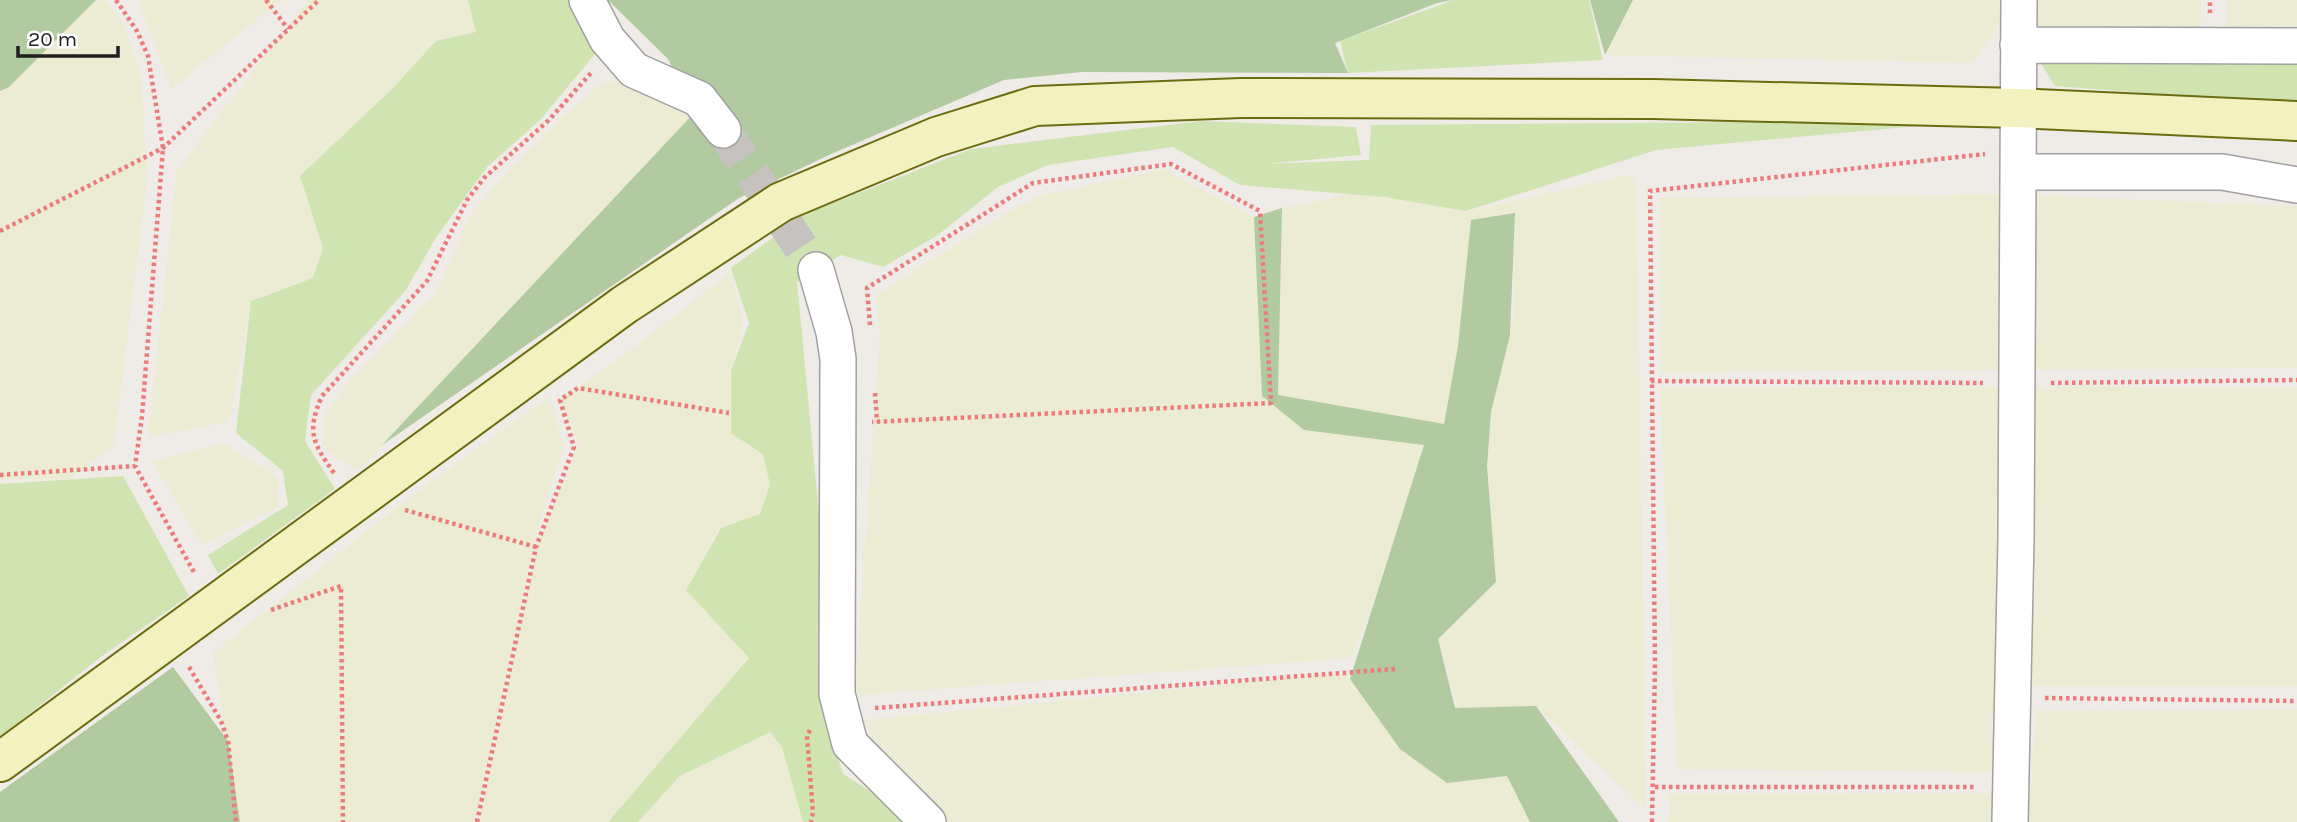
<svg xmlns="http://www.w3.org/2000/svg" width="2297" height="822" viewBox="0 0 2297 822" font-family="Karla,sans-serif">
	<style>
		.farmland { fill: #ecebd4 }
		.grass { fill: #d0e4b2 }
		.forest { fill: #b1caa0 }
		.lines { fill: none; stroke-linecap: round; stroke-linejoin: round }
		.street-tunnel { stroke: #c5c2bf; stroke-width: 35; stroke-dasharray: 35 18; stroke-linecap: butt }
		.street-casing { stroke: #a0a0a0; stroke-width: 38 }
		.secondary-casing { stroke: #6c6d10; stroke-width: 42 }
		.path { stroke: #ec7b7b; stroke-width: 4.5; stroke-dasharray: 3.5 3.5; stroke-linecap: butt }
		.street { stroke: #fff; stroke-width: 35 }
		.secondary { stroke: #f3f1c0; stroke-width: 38 }
	</style>
	<rect width="100%" height="100%" fill="#efebe7"/>
	<path class="farmland" d="M96,0h9l19,23 17,54 6,102 -33,266 -44,34h-70v-388l9,-4z
		M138,0h143l-110,89z
		M308,0h160l9,32 -41,9 -45,49 -91,86 23,72 -10,30 -62,23 -22,121 -81,15 29,-267z
		M1633,0h372l-1,18 -31,45 -368,-8z
		M2029,0h172l-1,44 -171,-3z
		M2226,0h71v31l-71,1z
		M605,81l31,2 59,29 -337,359 -21,-13 -15,-12 3,-32 25,-34 85,-86 35,-78 35,-43 55,-54z
		M1164,169l90,48 8,179 42,34 120,14 -49,154 -24,60 -496,37 25,-360 -4,-40 135,-85 29,-14z
		M1629,175l7,6 10,629 -110,-104 -77,5 -21,-72 58,-57 -10,-103 5,-67 23,-97 1,-101 -39,35 -32,175 -75,-11 -91,-18 4,-187 68,-13 60,3 57,13z
		M2004,194l293,12v162l-636,4 -1,-174z
		M730,272l13,49 -12,50 32,83 7,31 -9,29 -43,15 -32,61 64,68 -143,164h-127l56,-275 43,-102 -19,-45 78,-55z
		M1660,387h637v299h-297l-4,86 -319,-3z
		M549,397l15,49 -31,98 -57,278h-238l-25,-169 197,-156z
		M223,443l55,34v30l-76,38 -50,-84z
		M1345,673l55,76 47,34 60,-7 23,46h-588l-54,-50 -24,-52z
		M2297,710v112h-628l1,-28 361,-1 5,-82z
		M770,732l17,20 20,70h-168l41,-46z"/>
	<path class="grass" d="M468,0h109l23,48 -60,72 -53,47 -52,72 -29,51 -95,105 -6,46 30,48 -117,85 -10,-19 80,-50 -5,-34 -47,-38 15,-132 62,-23 10,-30 -23,-72 91,-86 45,-49 40,-9z
		M1454,0h135l14,60 -255,13 -8,-32z
		M2106,53l191,3v49l-242,-19 -14,-22z
		M1983,120l-327,30 -190,61 -81,-14 -145,-12 -67,-38 -125,18 -50,22 -60,48 -55,32 -42,-12 -44,27 30,316 3,135 13,41 76,48h-116l-21,-75 -12,-15 -90,44 -42,46h-30l141,-164 -63,-68 35,-62 39,-14 10,-29 -7,-31 -32,-21v-62l18,-48 -18,-55 74,-54 166,-65 230,-28 155,6 5,28 -96,9 104,-4 2,-35z
		M123,476l66,120 -87,60 -102,81v-253z"/>
	<path class="forest" d="M0,0h96l-87,87 -9,4z
		M608,0h844l-15,3 -102,40 13,30 -266,-1 -78,8 -173,74 -92,44 -357,247 313,-333 -27,-53z
		M1590,0h43l-28,55z
		M1282,208l-4,187 166,29 14,-78 13,-126 44,-7 -5,122 -19,77 -4,54 9,116 -58,57 17,69 81,-2 83,116h-89l-23,-46 -60,7 -47,-34 -50,-70 74,-234 -120,-15 -42,-34 -8,-179z
		M173,667l55,74 12,81h-240v-30z"/>
	<g class="lines">
		<path class="street-tunnel" d="M723,130l93,140"/>
		<defs>
			<path id="street" d="M587,0l20,39 27,31 65,29 24,31
				M2018,45l279,1
				M2019,172h203l75,13
				M816,270l18,62 4,27 -1,335 13,50 78,78
				M2010,822l6,-284 3,-538"/>
			<path id="secondary" d="M0,762l624,-457 157,-103 155,-65 99,-31 206,-8 412,1 365,9 279,13"/>
		</defs>
		<use href="#street" class="street-casing"/>
		<use href="#secondary" class="secondary-casing"/>
		<path class="path" d="M116,0l21,31 11,25 15,92 -21,268 -7,50 60,108
			M266,0l22,29
			M2210,13v-13
			M0,231l163,-83 156,-148
			M870,325l-3,-37 166,-105 138,-19 89,47 11,192 -399,19
			M1651,381l332,2
			M2051,383l246,-3
			M875,393l2,28
			M334,473c-21,-30 -28,-41 -12,-77l105,-115 40,-81 17,-22 65,-58 42,-47
			M0,475l135,-9
			M405,510l131,37
			M271,610l70,-24 2,236
			M189,667l32,54 7,20 8,81
			M2045,698l252,3
			M875,708l520,-39
			M810,730l-3,6 6,77 -2,9
			M1655,787h321
			M477,822l59,-275 38,-100 -14,-47 18,-12 151,25
			M1652,822l3,-156 -5,-475 335,-37"/>
		<use href="#street" class="street"/>
		<use href="#secondary" class="secondary"/>
	</g>
	<path d="M18 46v10h100v-10" fill="none" stroke="#1f1f1f" stroke-width="3.5"/>
	<text x="28" y="46" font-size="21" fill="#1f1f1f" stroke="#ffffff" stroke-width="5" paint-order="stroke">20 m</text>
</svg>
